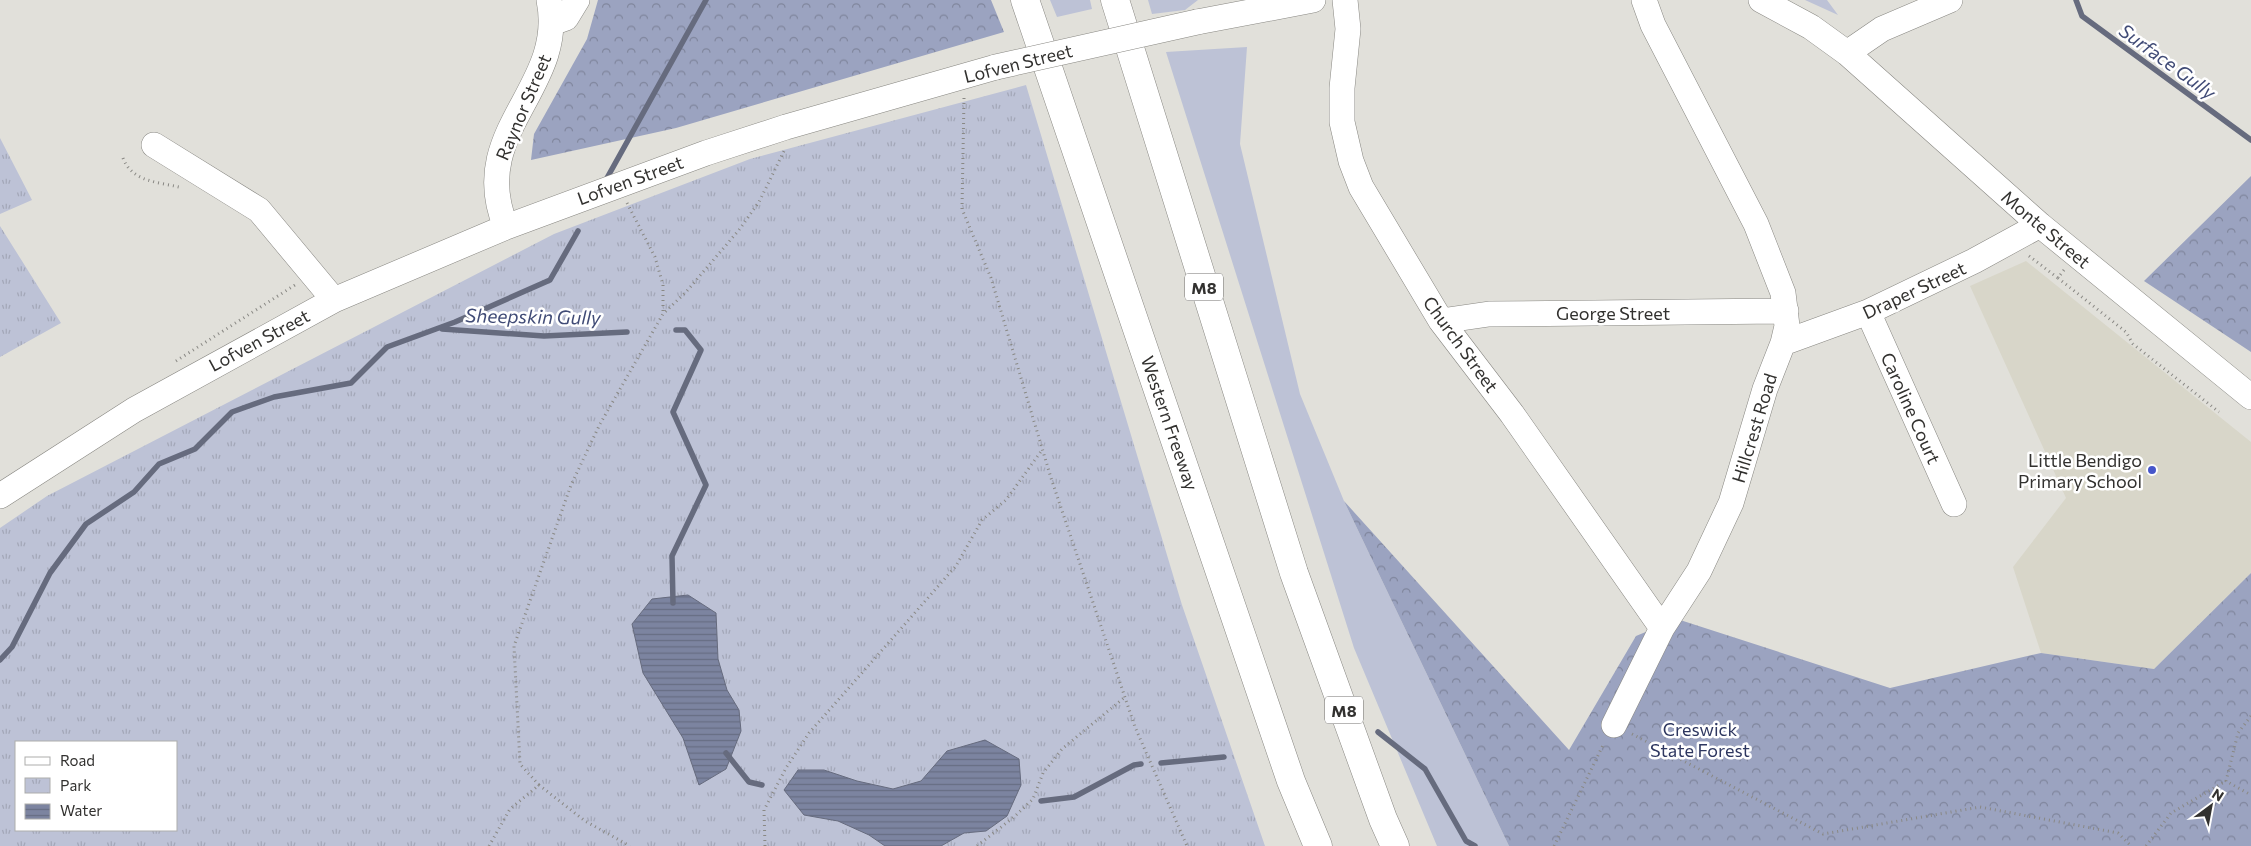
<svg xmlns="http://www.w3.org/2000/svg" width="2251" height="846" viewBox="0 0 2251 846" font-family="Commissioner,sans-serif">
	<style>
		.built { fill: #d8d6c9 }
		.green { fill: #bdc2d6 }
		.forest { fill: url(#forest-crowns) }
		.park { fill: url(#park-tufts); fill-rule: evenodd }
		.water { fill: url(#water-rules); stroke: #666b7e }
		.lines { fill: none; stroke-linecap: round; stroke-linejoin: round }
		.stream { stroke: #666b7e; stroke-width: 5.5 }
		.minor-casing { stroke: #888782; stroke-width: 26 }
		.highway-casing { stroke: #888782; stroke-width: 29 }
		.path { stroke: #898884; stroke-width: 3; stroke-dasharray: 1 4; stroke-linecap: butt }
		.minor { stroke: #fff; stroke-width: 25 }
		.highway { stroke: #fff; stroke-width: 28 }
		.minor-bridge-casing { stroke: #888782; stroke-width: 26; stroke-linecap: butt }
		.minor-bridge { stroke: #fff; stroke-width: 25 }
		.poi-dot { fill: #4656ca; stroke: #fff; stroke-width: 2 }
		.labels { text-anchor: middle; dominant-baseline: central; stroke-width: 5; stroke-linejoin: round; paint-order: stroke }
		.shield { fill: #fff; stroke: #706f6d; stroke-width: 1 }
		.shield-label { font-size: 16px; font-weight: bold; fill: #32312f }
		.street-label { font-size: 18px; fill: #32312f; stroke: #fff }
		.poi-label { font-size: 18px; fill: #32312f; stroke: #fff; text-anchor: end }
		.park-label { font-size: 18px; fill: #2e3760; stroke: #fff }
		.water-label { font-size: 19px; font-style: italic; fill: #404b76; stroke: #fff }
	</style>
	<defs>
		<pattern id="forest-crowns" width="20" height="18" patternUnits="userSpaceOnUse" patternTransform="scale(1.25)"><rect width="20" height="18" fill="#9ba3c0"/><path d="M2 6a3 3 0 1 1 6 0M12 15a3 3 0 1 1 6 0" fill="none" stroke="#7f859c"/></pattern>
		<pattern id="park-tufts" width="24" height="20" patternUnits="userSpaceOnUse" patternTransform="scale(1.25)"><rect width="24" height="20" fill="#bdc2d6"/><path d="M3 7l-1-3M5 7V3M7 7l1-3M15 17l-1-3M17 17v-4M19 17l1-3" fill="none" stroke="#a3a7b8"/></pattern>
		<pattern id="water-rules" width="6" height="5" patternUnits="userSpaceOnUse" patternTransform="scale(1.25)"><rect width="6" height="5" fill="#7c84a0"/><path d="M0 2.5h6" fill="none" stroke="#666d83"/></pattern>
	</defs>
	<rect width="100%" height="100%" fill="#e1e0da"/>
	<path class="built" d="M2026,261l225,181v131l-97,96 -113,-16 -28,-86 53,-69 -96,-212z"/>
	<path class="green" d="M1050,0h40l2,9 -35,8z
		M1148,0h50l-13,10 -33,4z
		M1805,0h22l11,15z
		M1247,47l-7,97 60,250 44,107 165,345h-72l-83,-198 -188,-596z"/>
	<path class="forest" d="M598,0h393l13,32 -328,96 -145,32 3,-26 53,-95z
		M2251,176v176l-107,-71z
		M1344,501l225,249 67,-114 41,-17 213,69 151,-35 113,16 97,-96v273h-742z"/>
	<path class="park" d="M1026,85l156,520 83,241h-1265v-318l47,-32 507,-262 196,-75zM16,742h160v88h-160z
		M0,138l32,62 -32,14z
		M0,226l61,97 -61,34z"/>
	<path class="water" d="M688,595l28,18 2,46 9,31 12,20 2,21 -15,38 -27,16 -16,-47 -40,-65 -11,-49 20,-25z
		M985,740l34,19 2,26 -14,31 -21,15 -22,2 -23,13h-56l-16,-11 -31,-14 -34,-6 -20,-25 14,-20h26l33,11 36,8 28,-8 26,-30z"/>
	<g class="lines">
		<path class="stream" d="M2076,0l6,16 169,124
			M607,178l99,-178
			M442,329l102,7 83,-4
			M673,603l-1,-47 34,-71 -33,-73 28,-62 -16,-20h-9
			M0,660l12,-13 38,-74 36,-49 48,-32 25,-28 36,-15 37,-37 42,-15 77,-14 36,-36 68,-25 95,-42 28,-49
			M1378,732l47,37 41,72 9,5
			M726,753l23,29 13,3
			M1161,763l63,-6
			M1041,801l33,-4 60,-32 7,-1"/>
		<defs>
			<path id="minor" d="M1345,0l3,29 -6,59v34l9,39 10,26 80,134 71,93 150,214
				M1761,0l50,27 36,26 35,-24 68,-29
				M1197,22l116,-22
				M552,23l14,-5 11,-18
				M1847,53l193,172 211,172
				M154,145l105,65 75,90
				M506,227c-40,-96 61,-138 43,-227
				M1868,312l86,192
				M1441,321l48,-7 297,-3
				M1783,343l85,-31 106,-51 66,-36
				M0,496l134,-86 200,-110 172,-73 200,-74 80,-26 210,-60
				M1614,725l48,-97 37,-57 32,-68 34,-114 18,-46 4,-17 -4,-33 -27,-69 -103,-199 -9,-25"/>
			<path id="highway" d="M1025,0l266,781 27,65
				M1115,0l179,573 89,246 12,27"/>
		</defs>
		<use href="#minor" class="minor-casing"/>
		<use href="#highway" class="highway-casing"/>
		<path class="path" d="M964,98l-2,111 29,69 60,200 84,249 52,119
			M123,158c9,24 35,24 56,29
			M627,203l28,54 8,28v28
			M2029,256l29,22
			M2064,270l-6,8 68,54 7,12 86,68
			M176,361l119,-76
			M2251,716l-13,17 -12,48 25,14
			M1632,734l191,100 157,-27 138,26 13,13
			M539,785l-19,-21 -6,-118 57,-161 29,-61 63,-110 23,-22 53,-62 20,-28 26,-53
			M489,846l21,-37 29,-24 46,36 45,25
			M765,846l-1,-36 22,-42 23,-35 147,-167 26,-46 24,-20 36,-50
			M977,846l37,-29 19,-18 10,-26 19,-24 63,-52
			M1554,846l50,-103
			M2146,846l25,-33 55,-32"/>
		<use href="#minor" class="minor"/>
		<use href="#highway" class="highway"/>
		<defs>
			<path id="minor-bridge" d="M996,67l201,-45"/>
		</defs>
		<use href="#minor-bridge" class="minor-bridge-casing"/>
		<use href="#minor-bridge" class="minor-bridge"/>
	</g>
	<circle class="poi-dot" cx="2152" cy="470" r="5"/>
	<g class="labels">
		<g class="shield">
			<rect x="1185" y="273.5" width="38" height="27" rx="4"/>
			<rect x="1325" y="696.5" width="38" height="27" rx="4"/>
		</g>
		<g class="shield-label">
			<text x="1204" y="287">M8</text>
			<text x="1344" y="710">M8</text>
		</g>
		<g class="street-label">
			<text transform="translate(1018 63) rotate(-14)">Lofven Street</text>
			<text transform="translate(523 107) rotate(-67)">Raynor Street</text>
			<text transform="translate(630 180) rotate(-20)">Lofven Street</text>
			<text transform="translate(2046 229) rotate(40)">Monte Street</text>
			<text transform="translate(1914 290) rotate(-25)">Draper Street</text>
			<text x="1613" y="313">George Street</text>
			<text transform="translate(259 340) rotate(-28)">Lofven Street</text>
			<text transform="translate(1461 344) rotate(54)">Church Street</text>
			<text transform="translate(1911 408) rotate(66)">Caroline Court</text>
			<text transform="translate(1170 423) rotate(71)">Western Freeway</text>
			<text transform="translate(1754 428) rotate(-73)">Hillcrest Road</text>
		</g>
		<g class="poi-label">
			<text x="2142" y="460">Little Bendigo<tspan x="2142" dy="21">Primary School</tspan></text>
		</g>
		<g class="park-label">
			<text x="1700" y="729">Creswick<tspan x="1700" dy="21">State Forest</tspan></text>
		</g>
		<g class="water-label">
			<text transform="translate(2168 61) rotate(36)">Surface Gully</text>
			<text transform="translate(533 316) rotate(1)">Sheepskin Gully</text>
		</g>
	</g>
	<rect x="15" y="741" width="162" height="90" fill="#ffffff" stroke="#adadac"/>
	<rect x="25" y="757" width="25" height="8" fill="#ffffff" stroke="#adadac"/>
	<text x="60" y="766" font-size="15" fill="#32312f">Road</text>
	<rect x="25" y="778" width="25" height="15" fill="url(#park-tufts)" stroke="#adadac"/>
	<text x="60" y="791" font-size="15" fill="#32312f">Park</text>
	<rect x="25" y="804" width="25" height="15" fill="url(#water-rules)" stroke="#adadac"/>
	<text x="60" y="816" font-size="15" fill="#32312f">Water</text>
	<g transform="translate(2211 806) rotate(32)" stroke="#ffffff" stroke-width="4" paint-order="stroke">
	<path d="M0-4L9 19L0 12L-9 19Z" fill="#32312f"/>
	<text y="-8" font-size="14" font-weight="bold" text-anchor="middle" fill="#32312f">N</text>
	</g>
</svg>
